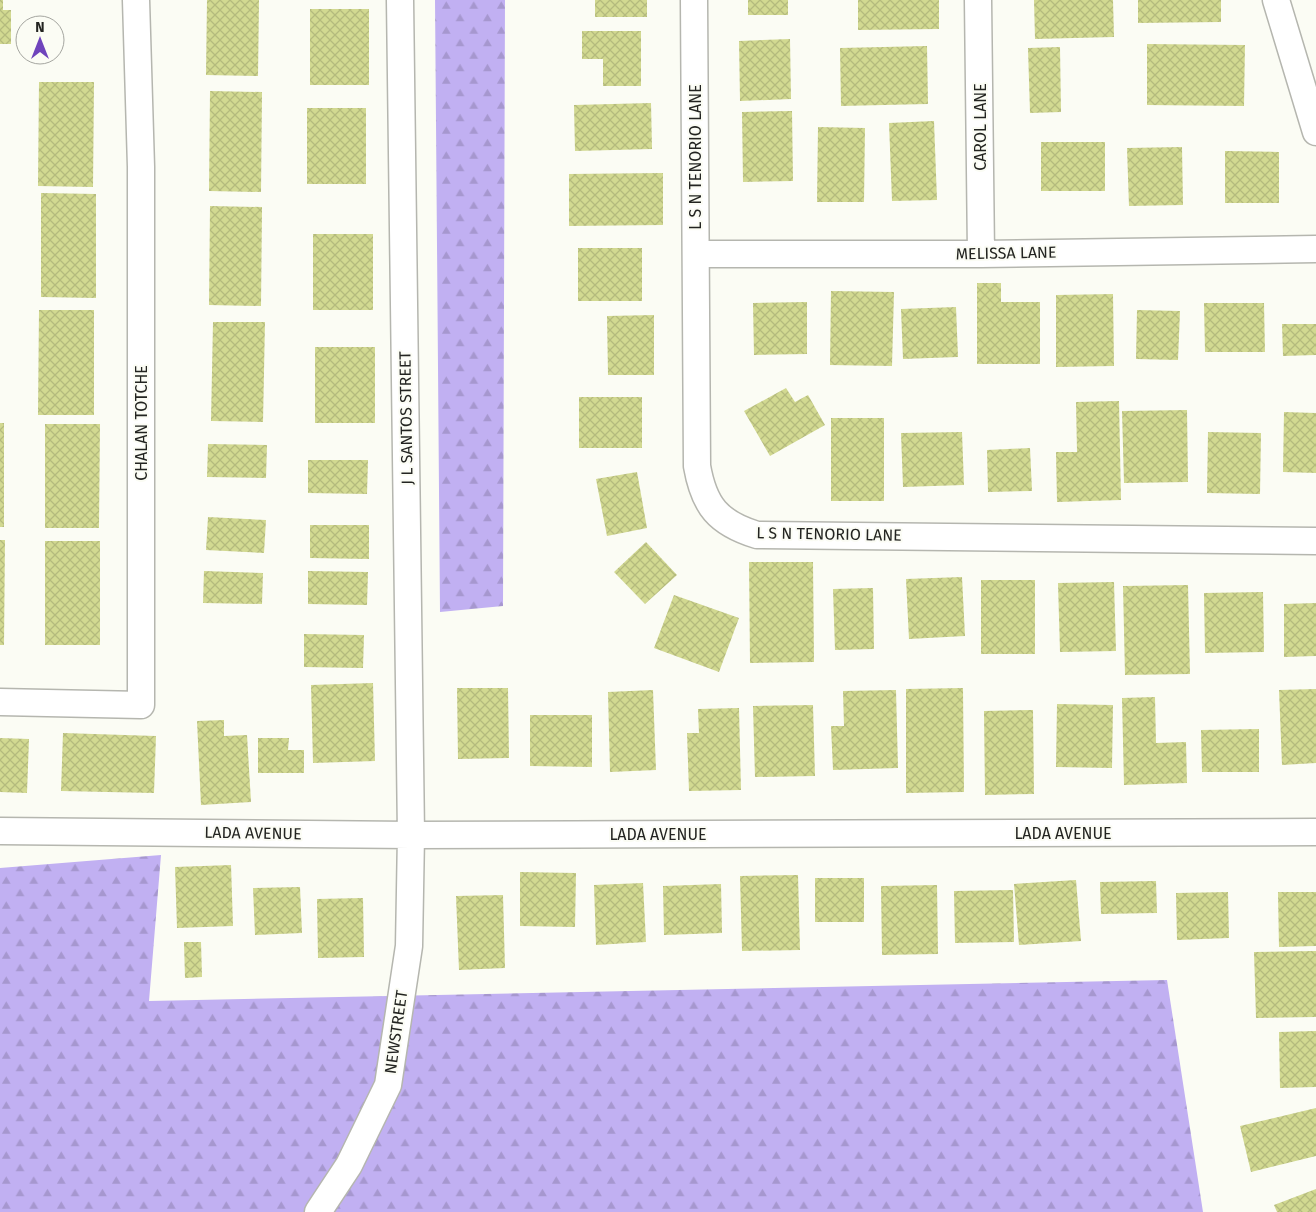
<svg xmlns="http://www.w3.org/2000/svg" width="1316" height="1212" viewBox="0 0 1316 1212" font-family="'Fira Sans',sans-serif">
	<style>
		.forest { fill: url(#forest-firs) }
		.building { fill: url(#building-cross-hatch) }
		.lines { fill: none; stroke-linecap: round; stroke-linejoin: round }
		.minor-casing { stroke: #b5b6af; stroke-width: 29 }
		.minor { stroke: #fff; stroke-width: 26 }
		.labels { text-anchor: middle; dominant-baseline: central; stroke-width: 4; stroke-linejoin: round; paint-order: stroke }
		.street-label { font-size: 16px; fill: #232421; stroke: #fbfcf4 }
	</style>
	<defs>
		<pattern id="forest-firs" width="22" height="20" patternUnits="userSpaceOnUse" patternTransform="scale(1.25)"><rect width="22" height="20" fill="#c1b0f2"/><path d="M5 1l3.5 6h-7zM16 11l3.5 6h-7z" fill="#a697cf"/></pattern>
		<pattern id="building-cross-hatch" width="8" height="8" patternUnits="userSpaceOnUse" patternTransform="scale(1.25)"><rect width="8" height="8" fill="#d2d991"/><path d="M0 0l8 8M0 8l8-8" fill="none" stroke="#b4ba7d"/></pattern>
	</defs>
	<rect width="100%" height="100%" fill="#fbfcf4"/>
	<path class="forest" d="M435,0h70l-2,606 -63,6z
		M161,855l-12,146 1018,-21 36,232h-1203v-344z"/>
	<path class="building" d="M0,0h3v10h8v34h-11z
		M207,0h52l-1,76 -52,-1z
		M595,0h52v17h-52z
		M748,0h40v15h-40z
		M858,0h81v29l-81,1z
		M1034,0h79l1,37 -79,2z
		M1138,0h83v22l-83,1z
		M310,9h59v76h-59z
		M582,31h59v55h-38v-27h-21z
		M790,39l1,60 -51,2 -1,-60z
		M1147,44l98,1 -1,61 -97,-1z
		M927,46l1,58 -87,2 -1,-58z
		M1060,47l1,65 -31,1 -2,-65z
		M39,82h55l-1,105 -55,-1z
		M210,91l52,1 -1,100 -52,-1z
		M651,103l1,46 -77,2 -1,-46z
		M307,108h59v76h-59z
		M792,111l1,70 -50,1 -1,-70z
		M934,121l3,79 -45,1 -3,-78z
		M818,127l47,1 -1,74h-47z
		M1041,142h64v49h-64z
		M1182,147l1,58 -54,1 -2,-58z
		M1225,151l54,1v51h-54z
		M663,173v52l-94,1v-52z
		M41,193l55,1v104l-55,-1z
		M210,206l52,1 -1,99 -52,-1z
		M313,234h60v76h-60z
		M578,248h64v53h-64z
		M977,283h24v19h39v62h-63z
		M831,291l63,1 -2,74 -62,-1z
		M1113,294l1,72 -58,1v-72z
		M807,302v52l-53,1 -1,-52z
		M1204,303h60l1,49h-60z
		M956,307l2,50 -55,2 -2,-50z
		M39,310h55v105h-56z
		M1137,310l43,1 -2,49 -42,-1z
		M654,315v60h-46l-1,-59z
		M213,322h52l-2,100 -52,-1z
		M1282,324h34v31l-33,1z
		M315,347h60v76h-60z
		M786,388l9,14 13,-7 17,30 -55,31 -26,-45z
		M579,397h63v51h-63z
		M1119,401l2,99 -64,2 -1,-50h21l-1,-50z
		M1187,410l1,72 -64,1 -2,-72z
		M1284,412l32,1v60l-33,-1z
		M831,418h53v83h-53z
		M0,423h4v104h-4z
		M45,424h55l-1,104h-54z
		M962,432l2,53 -61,2 -2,-54z
		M1208,432l53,1 -1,61 -53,-1z
		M208,444l59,1 -1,33 -59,-1z
		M1030,448l2,43 -44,1 -1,-42z
		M308,460h60l-1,34 -59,-1z
		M637,472l10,56 -40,8 -11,-57z
		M208,517l58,3 -2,33 -58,-3z
		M310,525h59v34l-59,-1z
		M0,540h5l-1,105h-4z
		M45,541h55v104h-55z
		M646,542l31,33 -32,29 -31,-32z
		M749,562h64l1,100 -64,1z
		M204,571l59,2 -1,31 -59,-1z
		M308,571l60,1 -1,33 -59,-1z
		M962,577l3,59 -56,3 -3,-60z
		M981,580h54v74h-54z
		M1114,582l2,69 -56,1 -2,-69z
		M1188,585l2,89 -65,1 -2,-89z
		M873,588l1,61 -39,1 -2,-61z
		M1263,592l1,60 -59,1 -1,-60z
		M674,595l65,23 -20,54 -65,-24z
		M1316,603v53l-32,1v-53z
		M304,634l60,1 -1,33 -59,-1z
		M373,683l2,78 -62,2 -2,-78z
		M457,688h51l1,70 -51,1z
		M963,688l1,104 -58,1v-104z
		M1316,689v74l-34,2 -3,-75z
		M653,690l3,80 -46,2 -2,-80z
		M896,690l2,78 -65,2 -2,-44h13l-1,-35z
		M1155,697l1,46 30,-1 1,41 -63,2 -2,-87z
		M1057,704l56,1 -1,63 -56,-1z
		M813,705l2,71 -60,1 -2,-71z
		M739,708l2,82 -52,1 -2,-58h12l-1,-24z
		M1033,710l1,84 -49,1 -1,-84z
		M530,715h62v52l-62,-1z
		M224,720v16l23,-1 4,67 -50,3 -4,-84z
		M1259,729v43h-57l-1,-42z
		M63,733l93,3 -2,57 -93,-2z
		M0,738l29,1 -2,54 -27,-1z
		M258,738h31l-1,12h16v23h-46z
		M231,865l2,61 -56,2 -2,-61z
		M520,872l56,1 -1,54 -55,-1z
		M798,875l2,75 -58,1 -2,-75z
		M815,878h49v44h-49z
		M1076,880l5,61 -62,4 -5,-61z
		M1156,881l1,32 -56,1 -1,-32z
		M643,883l3,59 -50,3 -2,-60z
		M721,884l1,49 -58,2 -1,-49z
		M937,885l1,69 -56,1 -1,-69z
		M300,887l2,46 -47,2 -2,-47z
		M1013,890l1,52 -59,1 -1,-52z
		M1228,892l1,46 -52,2 -1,-47z
		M1278,892h38v54l-37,1z
		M503,895l2,73 -46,2 -3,-74z
		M363,898l1,59 -46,1 -1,-59z
		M184,942h17l1,35 -17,1z
		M1316,951v66l-60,1 -2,-66z
		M1316,1031v56l-36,1 -1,-56z
		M1316,1108v48l-65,16 -11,-46z
		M1316,1189v23h-39l-3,-7z"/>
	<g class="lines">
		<defs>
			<path id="minor" d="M694,0l3,466c7,40 21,57 60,69l559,6
				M978,0l3,254
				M1276,0l40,132
				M696,254h285l335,-5
				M0,702l141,3v-538l-5,-167
				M0,831l411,4 905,-3
				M318,1212l31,-47 39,-80 21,-139 2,-111 -11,-835"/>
		</defs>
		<use href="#minor" class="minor-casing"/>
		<use href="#minor" class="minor"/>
	</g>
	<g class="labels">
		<g class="street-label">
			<text transform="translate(980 127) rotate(-90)">CAROL LANE</text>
			<text transform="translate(695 157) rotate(-90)">L S N TENORIO LANE</text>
			<text transform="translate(1006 253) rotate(-1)">MELISSA LANE</text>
			<text transform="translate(406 418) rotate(-91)">J L SANTOS STREET</text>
			<text transform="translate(141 423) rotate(-90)">CHALAN TOTCHE</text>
			<text transform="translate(829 534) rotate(1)">L S N TENORIO LANE</text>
			<text transform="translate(253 833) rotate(1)">LADA AVENUE</text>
			<text x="1063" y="833">LADA AVENUE</text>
			<text x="658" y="834">LADA AVENUE</text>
			<text transform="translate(396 1032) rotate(-82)">NEWSTREET</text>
		</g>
	</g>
	<g transform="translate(40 40)"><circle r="24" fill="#fbfcf4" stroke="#a5a6a0"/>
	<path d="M0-4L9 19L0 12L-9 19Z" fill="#6f44bc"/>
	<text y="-8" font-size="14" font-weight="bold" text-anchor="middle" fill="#232421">N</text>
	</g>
</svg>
